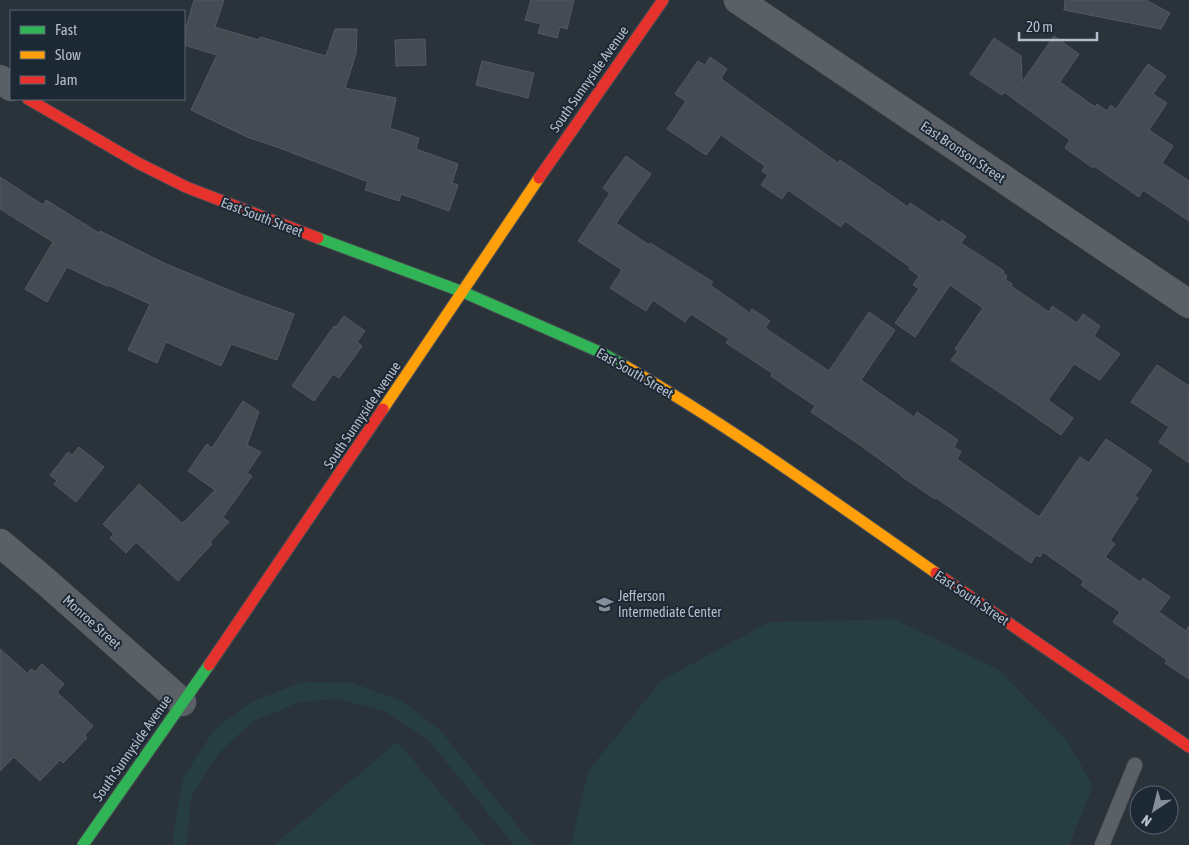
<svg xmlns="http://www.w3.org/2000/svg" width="1189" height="845" viewBox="0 0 1189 845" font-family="'Asap Condensed',sans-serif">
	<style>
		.green { fill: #273e40 }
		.building { fill: #444b52; stroke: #525961 }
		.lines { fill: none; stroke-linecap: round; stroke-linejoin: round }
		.lane-casing { stroke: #494e54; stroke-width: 16 }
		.street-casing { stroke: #494e54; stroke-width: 29 }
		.fast-casing { stroke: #494e54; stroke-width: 13 }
		.slow-casing { stroke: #494e54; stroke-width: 13 }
		.jam-casing { stroke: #494e54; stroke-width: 13 }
		.lane { stroke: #5b6067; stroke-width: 14 }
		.street { stroke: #5b6067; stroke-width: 28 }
		.fast { stroke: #30b455; stroke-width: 11 }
		.slow { stroke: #ff9f0a; stroke-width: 11 }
		.jam { stroke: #e5322d; stroke-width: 11 }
		.labels { text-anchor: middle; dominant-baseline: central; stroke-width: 4; stroke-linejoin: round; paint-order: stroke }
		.street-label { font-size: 14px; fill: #b4becb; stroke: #1d2835 }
		.poi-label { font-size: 14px; fill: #b4becb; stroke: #1d2835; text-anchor: start }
	</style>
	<rect width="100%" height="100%" fill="#2a323a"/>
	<path class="green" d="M895,619l104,51 67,69 27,47 -24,59h-498l17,-74 74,-91 107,-58z
		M302,682l51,1 49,18 38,29 93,115h-19l-85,-104 -45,-30 -45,-12 -39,3 -48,20 -33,31 -28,44 -4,48h-14l1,-17 9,-50 31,-48 37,-28z
		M398,742l86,103h-210l123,-103z"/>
	<path class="building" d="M194,0h30l-9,27 44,13 1,-3 66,19 9,-27h22l-1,25 -11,34 51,10 -6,30 29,10 -3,11 42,15 -6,19 6,2 -9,26 -48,-17 -2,7 -34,-11 3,-8 -91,-35 -30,-10 -56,-27 26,-55 -33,-10v-11z
		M531,0h43l-7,29 -7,-2 -3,11 -19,-5 3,-9 -16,-4z
		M1065,0h81l24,13 -9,16 -97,-19z
		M1054,36l25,18 -19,28 35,25 2,-3 10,7 4,-6 5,4 32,-45 18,12 -13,18 14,9 -18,27 24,16 -11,17 27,18v40l-46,-31 -4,7 -45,-31 -1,2 -28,-20 5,-8 -66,-48 -2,3 -32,-21 24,-36 27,18 1,26z
		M425,39l1,26 -30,1 -1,-26z
		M710,57l17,12 -6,9 3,3 114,82 2,-3 68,47 2,-4 30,20 2,-3 24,16 -5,7 43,28 -1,2 4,3 -2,3 7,5 -1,2 38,26 3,-6 25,17 6,-9 17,12 -6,10 26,18 -20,26 -26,-16 -26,36 25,18 -12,17 -47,-33 -63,-42 7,-9 -3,-2 28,-41 -33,-23 -35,52 -20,-14 24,-34 -6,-4 6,-9 -10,-7 1,-2 -65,-46 -4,6 -53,-37 -6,9 -21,-14 7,-10 -6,-4 3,-5 -44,-31 -15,20 -39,-26 19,-28 -11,-7 23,-33 7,4z
		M482,61l52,12 -6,25 -52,-13z
		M626,156l25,18 -35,49 33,22 1,-2 63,39 -3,3 40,28 2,-4 18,12 -5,7 64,43 40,-59 26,18 -34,50 53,37 3,-5 41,28 -4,7 7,5 -4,7 82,58 41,-60 9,6 17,-24 46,31 -17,26 3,2 -28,43 5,3 -10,13 35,25 3,-4 27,19 -11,15 27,19 3,-5v53l-24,-16 2,-3 -54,-38 7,-10 -39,-27 3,-4 -41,-29 -3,5 -4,-2 -5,8 -95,-65 -1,1 -34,-23v-1l-41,-30 -49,-33 4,-6 -44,-30 1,-3 -46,-30 3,-4 -38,-25 -6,8 -32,-22 -7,11 -36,-23 12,-18 -44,-29 32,-48 -7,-5z
		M0,177l43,28 3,-5 53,33 1,-2 64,32 77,32 53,19 -17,46 -46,-16 -10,22 -55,-24 -9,21 -29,-13 22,-46 -42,-19 -1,1 -40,-19 -20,35 -22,-13 28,-47 -53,-33z
		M344,316l21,15 -8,11 5,4 -23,32 -6,-4 -19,27 -22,-15 42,-60 2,1z
		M1157,365l32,21v77l-30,-21 10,-15 -38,-25z
		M243,401l16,11 -12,33 14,7 -14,21 5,3 -29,41 6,5 -19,20 2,2 -34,37 -42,-39 -10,11 -16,-15 4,-4 -11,-10 36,-40 43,39 4,-3 29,-30 -27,-19 19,-27 5,4z
		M79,447l25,20 -28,35 -22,-18 3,-3 -7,-6 18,-23 4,3z
		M0,649l27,24 5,-4 3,3 7,-8 22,20 -7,8 36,34 -8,9 2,3 -24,25 -3,-3 -20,21 -26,-24 -14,14z"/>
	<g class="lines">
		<defs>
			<path id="lane" d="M1102,845l33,-80"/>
			<path id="street" d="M738,0l451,304
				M0,79l11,8
				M0,543l44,37 138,122"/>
			<path id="fast" d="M318,238l145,54 139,61 23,13
				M83,845l126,-180"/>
			<path id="slow" d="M625,366c108,62 209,136 311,207
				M383,409l156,-231"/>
			<path id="jam" d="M28,99l110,64 48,24 132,51
				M539,178l124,-178
				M936,573l253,174
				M209,665l174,-256"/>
		</defs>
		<use href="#lane" class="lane-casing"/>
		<use href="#street" class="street-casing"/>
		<use href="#fast" class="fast-casing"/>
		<use href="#slow" class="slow-casing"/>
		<use href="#jam" class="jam-casing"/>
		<use href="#lane" class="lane"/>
		<use href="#street" class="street"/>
		<use href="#fast" class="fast"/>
		<use href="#slow" class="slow"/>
		<use href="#jam" class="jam"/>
	</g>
	<defs>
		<symbol id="school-bare" viewBox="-9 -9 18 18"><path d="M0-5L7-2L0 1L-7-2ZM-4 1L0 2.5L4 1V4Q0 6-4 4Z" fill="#848d98" stroke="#1d2835" stroke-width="2.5" paint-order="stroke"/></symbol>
	</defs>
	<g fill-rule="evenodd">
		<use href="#school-bare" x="592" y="592" width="25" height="25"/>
	</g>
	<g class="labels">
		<g class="street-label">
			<text transform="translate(589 79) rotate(-55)">South Sunnyside Avenue</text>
			<text transform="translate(963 152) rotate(34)">East Bronson Street</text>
			<text transform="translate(262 217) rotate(21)">East South Street</text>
			<text transform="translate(635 373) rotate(30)">East South Street</text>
			<text transform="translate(362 415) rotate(-56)">South Sunnyside Avenue</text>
			<text transform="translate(972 598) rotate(34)">East South Street</text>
			<text transform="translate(92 622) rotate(42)">Monroe Street</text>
			<text transform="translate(132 748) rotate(-55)">South Sunnyside Avenue</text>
		</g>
		<g class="poi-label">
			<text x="618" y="596">Jefferson<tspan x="618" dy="16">Intermediate Center</tspan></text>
		</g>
	</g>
	<rect x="10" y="10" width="175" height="90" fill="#1d2835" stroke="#596471"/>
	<rect x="20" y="26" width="25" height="8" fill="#30b455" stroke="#596471"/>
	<text x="55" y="35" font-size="15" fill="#b4becb">Fast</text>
	<rect x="20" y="51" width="25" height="8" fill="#ff9f0a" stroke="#596471"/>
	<text x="55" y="60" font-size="15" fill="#b4becb">Slow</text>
	<rect x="20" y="76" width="25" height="8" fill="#e5322d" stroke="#596471"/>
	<text x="55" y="85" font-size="15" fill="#b4becb">Jam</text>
	<g transform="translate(1154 810) rotate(215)"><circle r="24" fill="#1d2835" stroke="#596471"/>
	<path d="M0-4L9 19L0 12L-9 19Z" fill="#848d98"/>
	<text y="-8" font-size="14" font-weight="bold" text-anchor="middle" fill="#b4becb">N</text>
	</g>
	<path d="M1019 32v8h78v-8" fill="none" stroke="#b4becb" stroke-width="2.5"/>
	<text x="1026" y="32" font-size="15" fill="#b4becb" stroke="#1d2835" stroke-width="4" paint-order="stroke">20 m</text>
</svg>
